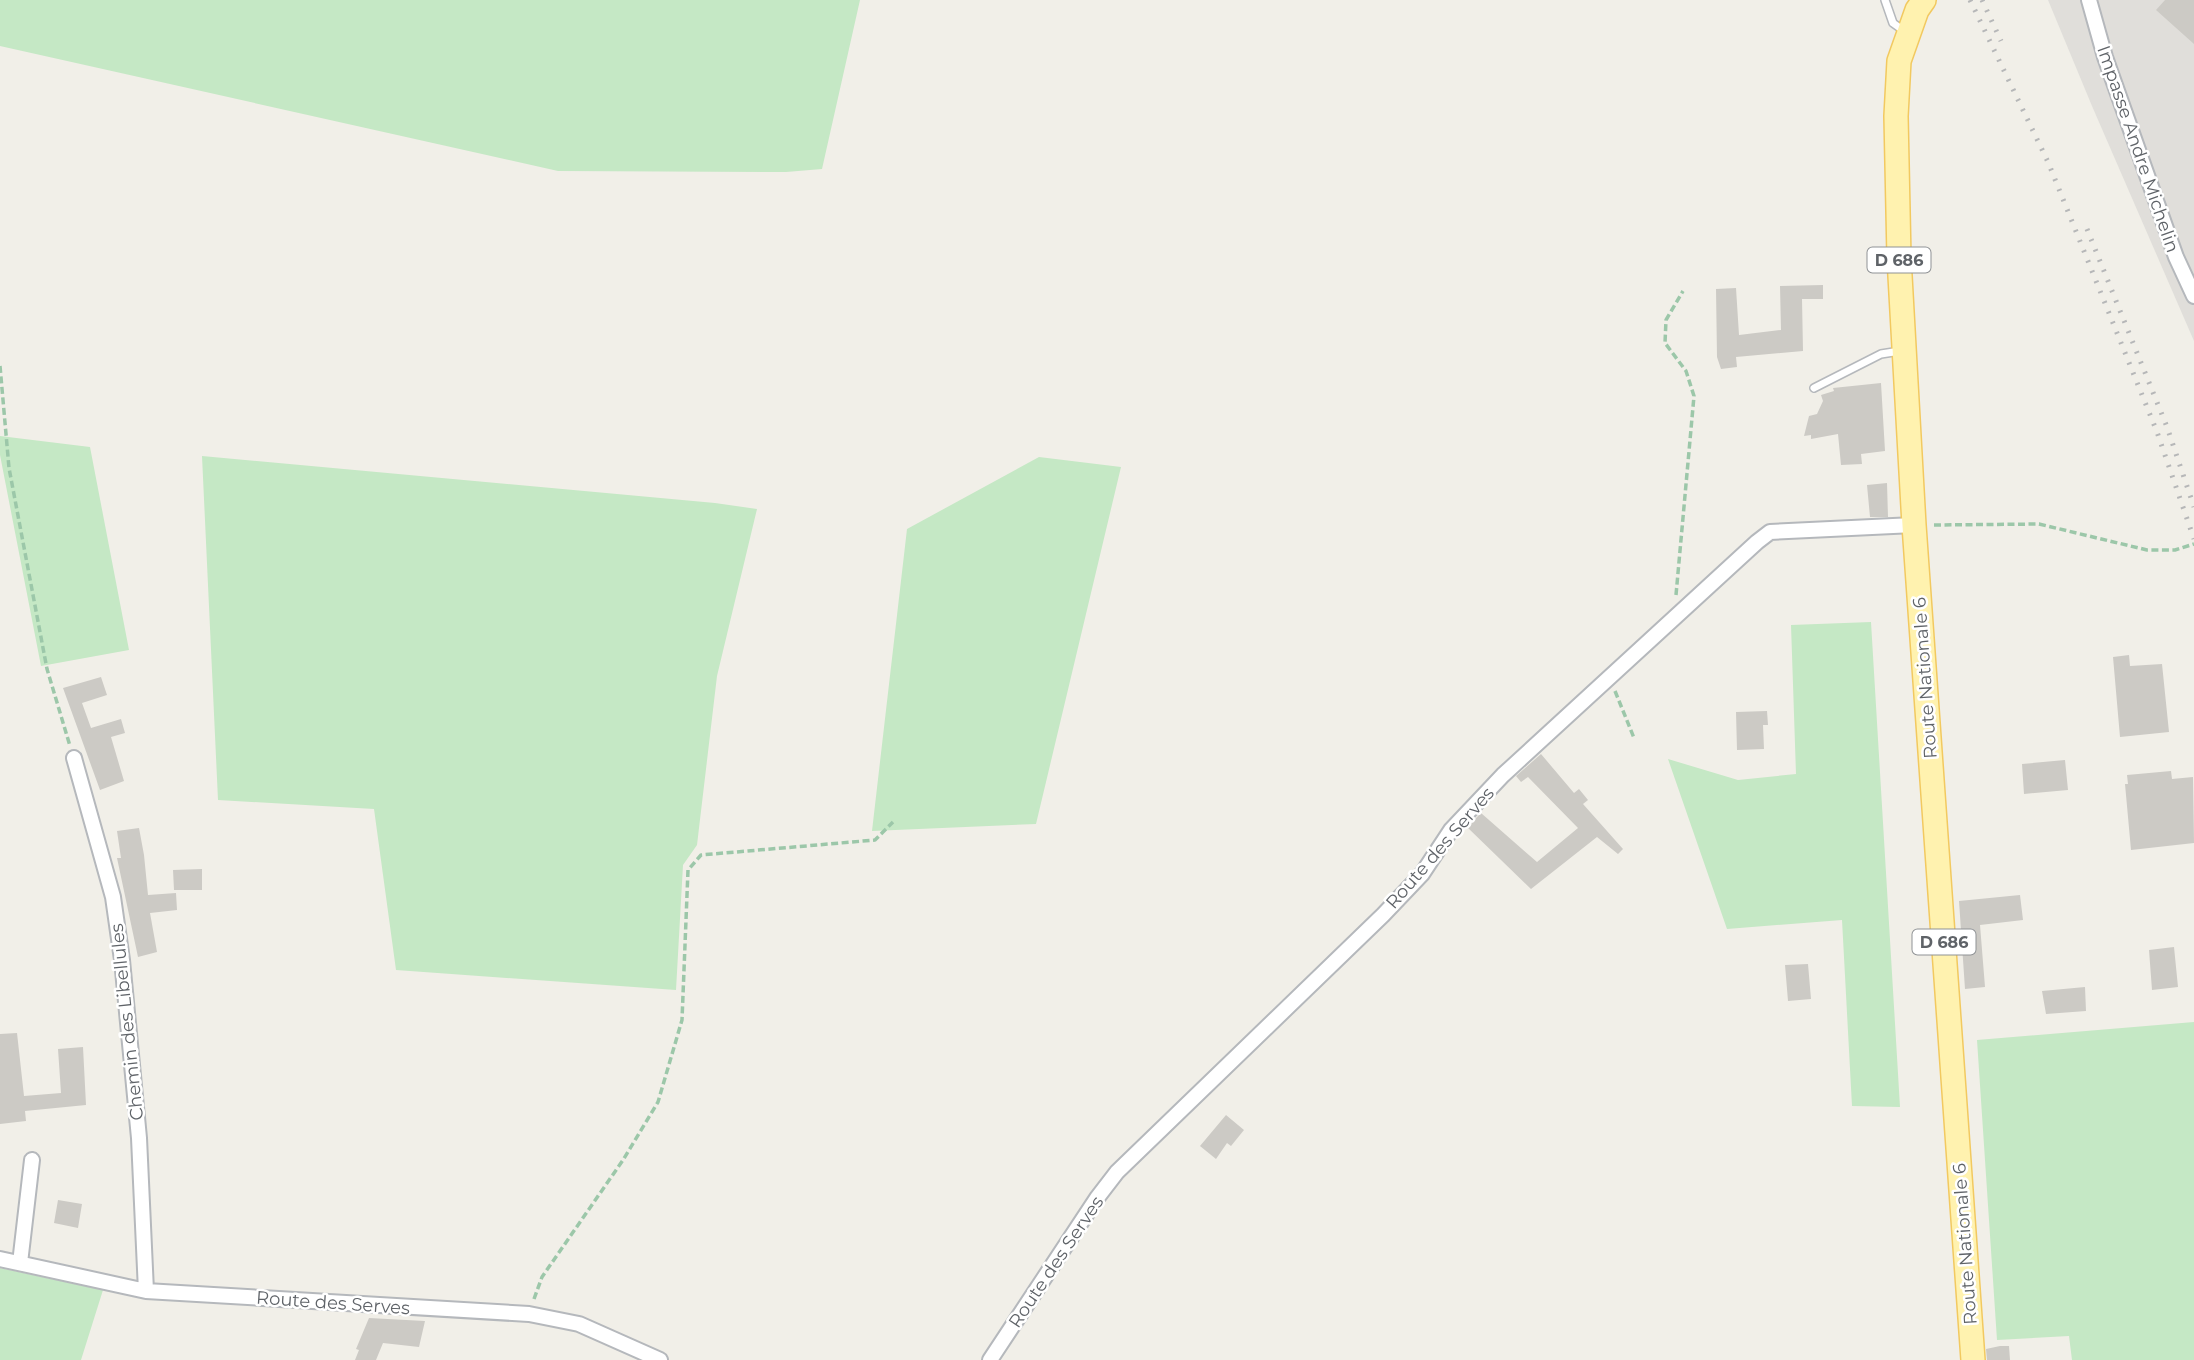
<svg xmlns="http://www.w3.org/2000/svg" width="2194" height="1360" viewBox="0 0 2194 1360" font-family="Montserrat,sans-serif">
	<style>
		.industrial { fill: #e0deda }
		.green { fill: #c5e8c5 }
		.building { fill: #cccac5 }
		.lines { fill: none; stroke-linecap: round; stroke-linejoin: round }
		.lane-casing { stroke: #b5b8bc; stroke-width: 10 }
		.street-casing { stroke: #b5b8bc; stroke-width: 18 }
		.primary-casing { stroke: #f2c960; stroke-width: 26 }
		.path { stroke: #9cc7a9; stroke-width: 3.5; stroke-dasharray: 7 3.5; stroke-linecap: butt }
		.lane { stroke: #fff; stroke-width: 7 }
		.street { stroke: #fff; stroke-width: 14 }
		.primary { stroke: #fff2af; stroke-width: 23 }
		.rail { stroke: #b6b7b8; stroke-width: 5; stroke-dasharray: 2 9; stroke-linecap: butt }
		.labels { text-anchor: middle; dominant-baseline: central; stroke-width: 5; stroke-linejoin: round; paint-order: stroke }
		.shield { fill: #fff; stroke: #8f9295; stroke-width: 2 }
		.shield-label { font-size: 16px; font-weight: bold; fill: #5f6368 }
		.street-label { font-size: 18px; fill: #5f6368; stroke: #fff }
	</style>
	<rect width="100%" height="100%" fill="#f1efe8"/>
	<path class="industrial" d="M2048,0h146v341l-102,-235z"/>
	<path class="green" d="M0,0h860l-38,169 -36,3 -228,-1 -558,-125z
		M0,436l90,11 39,203 -88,16 -41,-211z
		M202,456l513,47 42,6 -40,167 -20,169 -14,20 -7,125 -280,-20 -22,-161 -156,-9z
		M1039,457l82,10 -85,357 -164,7 35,-302z
		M1871,622l29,485 -48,-1 -10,-186 -115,9 -59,-170 70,21 58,-6 -5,-149z
		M2194,1022v338h-122l-3,-24 -72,4 -20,-300z
		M0,1268l103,22 -22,70h-81z"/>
	<path class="building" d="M2165,0h29v44l-38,-34z
		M1823,285v14h-21l1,52 -67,6 1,10 -16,2 -4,-12 -1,-68 20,-1 3,47 42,-5 -1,-44z
		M1881,383l4,68 -24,3 1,10 -21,1 -3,-31 -27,5v-4l-7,1 5,-20 8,-2 6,-13 -2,-6 13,-4 -1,-3z
		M1887,483l1,34h-18l-3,-32z
		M2129,655l1,11 32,-2 7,68 -49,5 -7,-80z
		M101,677l6,18 -25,8 9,25 30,-9 4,14 -14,4 13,44 -24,9 -37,-102z
		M1767,711l1,14h-5l1,24 -27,1 -1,-38z
		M1541,754l33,39 5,-4 9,11 -5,4 40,45 -5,5 -21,-17 -66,52 -64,-62 14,-14 56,49 41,-34 -50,-51 -7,5 -5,-6z
		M2065,760l3,30 -44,4 -2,-30z
		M2171,771l1,8 21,-2 1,66 -63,7 -6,-66h3l-1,-9z
		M139,828l5,27 4,40 28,-2 1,17 -27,3 7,39 -19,5 -21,-99h4l-4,-27z
		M202,869v21h-28l-1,-20z
		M2020,895l3,25 -43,5 5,62 -20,2 -6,-88z
		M2174,947l4,40 -26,3 -3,-40z
		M1808,964l3,35 -23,2 -3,-36z
		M2085,987l1,24 -40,3 -4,-23z
		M17,1033l7,63 37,-3 -3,-44 25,-2 3,58 -61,6 1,10 -26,3v-90z
		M1226,1115l18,15 -13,16 -4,-3 -11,16 -16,-13z
		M58,1200l24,4 -4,24 -24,-5z
		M369,1318l56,3 -6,26 -36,-4 -7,17h-21l4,-10 -3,-1z
		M2000,1346h9l1,14h-23l-1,-11z"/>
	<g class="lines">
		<defs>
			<path id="lane" d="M1885,0l8,23 14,10
				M1814,388l67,-34 19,-3"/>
			<path id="street" d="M2089,0l16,57 71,200 18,39
				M74,758l39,139 9,63 17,178 7,153
				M0,1259l146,32 383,23 50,10 81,36
				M20,1263l12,-103
				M990,1360l107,-162 20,-26 266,-257 39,-41 29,-44 52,-55 254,-233 13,-10 144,-7"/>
			<path id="primary" d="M1924,0l-7,10 -18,51 -3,55 3,142 15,267 59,835"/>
		</defs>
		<use href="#lane" class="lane-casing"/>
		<use href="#street" class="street-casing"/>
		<use href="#primary" class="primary-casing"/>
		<path class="path" d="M0,366l9,102 38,201 23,77
			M1934,525l105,-1 108,26h28l19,-6
			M1676,595l18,-199 -8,-25 -21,-28 1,-23 17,-29
			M1615,691l19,47
			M534,1299l8,-22 81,-117 35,-58 24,-82 6,-150 13,-15 174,-15 18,-18"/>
		<use href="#lane" class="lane"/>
		<use href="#street" class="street"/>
		<use href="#primary" class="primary"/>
		<path class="rail" d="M1970,0l78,162 109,270 37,107
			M1982,0l19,41
			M2087,229l80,198 27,80"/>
	</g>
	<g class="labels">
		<g class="shield">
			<rect x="1867.5" y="247.5" width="63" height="25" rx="5"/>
			<rect x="1912.5" y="929.5" width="63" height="25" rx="5"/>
		</g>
		<g class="shield-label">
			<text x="1899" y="260">D 686</text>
			<text x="1944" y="942">D 686</text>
		</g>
		<g class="street-label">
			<text transform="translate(2138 149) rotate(71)">Impasse Andre Michelin</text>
			<text transform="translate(1925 678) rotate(-94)">Route Nationale 6</text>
			<text transform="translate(1440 848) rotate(-49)">Route des Serves</text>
			<text transform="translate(127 1022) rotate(-96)">Chemin des Libellules</text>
			<text transform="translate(1965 1244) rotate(-94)">Route Nationale 6</text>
			<text transform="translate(1056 1262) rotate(-56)">Route des Serves</text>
			<text transform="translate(333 1303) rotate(4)">Route des Serves</text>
		</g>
	</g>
</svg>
